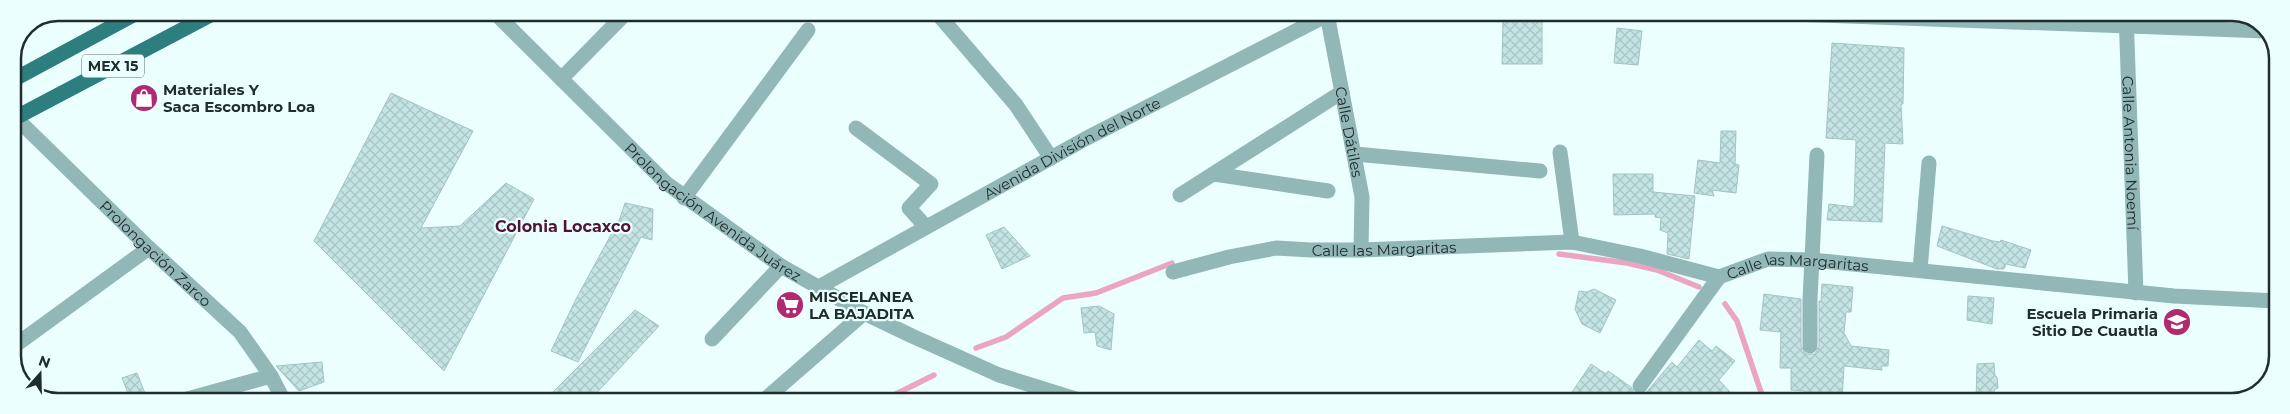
<svg xmlns="http://www.w3.org/2000/svg" width="2290" height="414" viewBox="0 0 2290 414" font-family="Montserrat,sans-serif">
	<style>
		.lines { fill: none; stroke-linecap: round; stroke-linejoin: round }
		.stream { stroke: #eca5c1; stroke-width: 5.5 }
		.building { fill: url(#building-cross-hatch); stroke: #a4c3c3 }
		.minor { stroke: #91b7b7; stroke-width: 15 }
		.major { stroke: #2c7e7f; stroke-width: 15 }
		.labels { text-anchor: middle; dominant-baseline: central; stroke-width: 4.5; stroke-linejoin: round; paint-order: stroke }
		.shield { fill: #ebffff; stroke: #5d6c6c; stroke-width: 1 }
		.shield-label { font-size: 14px; font-weight: bold; fill: #202d2d }
		.poi-label { font-size: 15px; font-weight: bold; fill: #202d2d; stroke: #ebffff; text-anchor: start }
		.street-label { font-size: 15px; fill: #202d2d; stroke: #ebffff }
		.neighbourhood-label { font-size: 16px; font-weight: bold; fill: #521233; stroke: #ebffff }
		.rim { fill: none; stroke: #202d2d; stroke-width: 2.5 }
	</style>
	<defs>
		<pattern id="building-cross-hatch" width="8" height="8" patternUnits="userSpaceOnUse" patternTransform="scale(1.25)"><rect width="8" height="8" fill="#c4e4e4"/><path d="M0 0l8 8M0 8l8-8" fill="none" stroke="#a8c4c4"/></pattern>
	</defs>
	<rect width="100%" height="100%" fill="#ebffff"/>
	<g class="lines">
		<path class="stream" d="M1559,254l68,9 30,7 42,17
			M1725,304l12,17 27,80
			M976,348l30,-11 57,-39 33,-5 76,-30
			M882,401l52,-26"/>
	</g>
	<path class="building" d="M1503,21h39v43h-40z
		M1617,28l25,3 -4,34 -24,-2z
		M1832,43l72,5 -1,56h-2l2,40 -18,-1 -3,79 -55,-2 2,-16 25,3 2,-67 -30,-2z
		M391,93l82,38 -52,97 39,-2 46,-43 28,16 -90,172 -130,-130z
		M1721,131h15l-1,33 4,1 -3,28 -24,-3 2,6 -20,-3 4,-33 22,3z
		M1613,174h40v18l42,4 -6,63 -22,-5 1,-21 -8,-3 1,-12 -6,-1v-3l-41,1z
		M625,203l28,6 -1,31 -11,-3 -63,125 -27,-11 25,-52 44,-81z
		M1942,226l51,15 7,1 1,-2 30,10 -6,18 -19,-4 -2,5h-7l-60,-23z
		M1004,227l26,29 -28,13 -16,-34z
		M1822,284l31,3 -2,25h-5l-2,21 7,13 38,4 -1,16h-7l1,4 -38,-4 -2,35h-38l1,-10 -14,-1v-22h-11l1,-36 -21,-2 4,-36 37,5v47l5,8h9l4,-8v-45h2z
		M1594,289l22,11 -16,33 -18,-9 -7,-15 4,-18 8,1z
		M1968,296l26,2 -2,26 -25,-4z
		M1099,306l15,8 -3,36 -14,-4 -2,-14 -11,1 -3,-25z
		M635,310l24,16 -70,75h-45z
		M1699,340l13,11 4,-5 19,15 -16,19 13,14 -7,7h-159l25,-37 15,10 2,-3 23,16 4,7 9,1 28,-33 5,5z
		M322,362l2,20 -25,9 -23,-25z
		M1994,363l1,13 2,1 1,11 -4,2 1,11h-19l1,-37z
		M137,373l11,28h-17l-9,-23z"/>
	<g class="lines">
		<g class="minor">
			<path id="s1" d="M495,13l171,170 115,83 83,47 48,23 87,39 83,26"/>
			<path d="M937,13l79,92 35,53"/>
			<path d="M1765,13l501,18"/>
			<path id="s2" d="M2126,13l10,280"/>
			<path id="s3" d="M1327,14l35,183 -1,53"/>
			<path d="M561,79l65,-66"/>
			<path id="s4" d="M15,117l134,131 91,84 31,44 13,25"/>
			<path d="M856,128l75,56 -22,24 17,19"/>
			<path d="M1560,152l12,90"/>
			<path d="M1355,154l185,17"/>
			<path d="M1214,174l114,17"/>
			<path d="M1180,195l162,-103"/>
			<path d="M684,198l124,-168"/>
			<path d="M1920,270l9,-107"/>
			<path id="s5" d="M1173,272l56,-15 47,-9 35,2h50l211,-8 68,14 79,21 49,-18 44,1 362,36 103,5"/>
			<path id="s6" d="M817,288l268,-149 246,-126"/>
			<path d="M712,339l69,-73"/>
			<path d="M1810,346v-46l7,-145"/>
			<path d="M13,347l136,-99"/>
			<path d="M1640,386l79,-109"/>
			<path d="M180,401l91,-25"/>
			<path d="M763,401l101,-88"/>
		</g>
		<path class="major" d="M13,80l124,-67
			M13,119l201,-106"/>
	</g>
	<defs>
		<symbol id="shop-disc" viewBox="-11 -11 22 22"><circle r="9.5" fill="#b02a70" stroke="#ebffff"/><path d="M-5-2.5h2.3a2.7 3.5 0 0 1 5.4 0H5L5.5 6h-11ZM-1.5-2.5h3a1.5 2.3 0 0 0-3 0Z" fill="#fff"/></symbol>
		<symbol id="supermarket-disc" viewBox="-11 -11 22 22"><circle r="9.5" fill="#b02a70" stroke="#ebffff"/><path d="M-6-5.5h2.5l.6 2H6L4.5 2H-2.5L-4.4-4H-6ZM-1.5 3.2a1.3 1.3 0 1 0 .1 0ZM3 3.2a1.3 1.3 0 1 0 .1 0Z" fill="#fff"/></symbol>
		<symbol id="school-disc" viewBox="-11 -11 22 22"><circle r="9.5" fill="#b02a70" stroke="#ebffff"/><path d="M0-5L7-2L0 1L-7-2ZM-4 1L0 2.5L4 1V4Q0 6-4 4Z" fill="#fff"/></symbol>
	</defs>
	<g fill-rule="evenodd">
		<use href="#shop-disc" x="128" y="82" width="32" height="32"/>
		<use href="#supermarket-disc" x="774" y="289" width="32" height="32"/>
		<use href="#school-disc" x="2161" y="306" width="32" height="32"/>
	</g>
	<g class="labels">
		<rect class="shield" x="82" y="54.5" width="62" height="23" rx="4"/>
		<g class="shield-label">
			<text x="113" y="66">MEX 15</text>
		</g>
		<g class="poi-label">
			<text x="163" y="89">Materiales Y<tspan x="163" dy="17">Saca Escombro Loa</tspan></text>
			<text x="809" y="296">MISCELANEA<tspan x="809" dy="17">LA BAJADITA</tspan></text>
			<text x="2158" y="313" text-anchor="end">Escuela Primaria<tspan x="2158" dy="17">Sitio De Cuautla</tspan></text>
		</g>
		<g class="street-label">
			<text stroke="none"><textPath href="#s3" startOffset="120">Calle Dátiles</textPath></text>
			<text stroke="none"><textPath href="#s6" startOffset="291">Avenida División del Norte</textPath></text>
			<text stroke="none"><textPath href="#s2" startOffset="140">Calle Antonia Noemí</textPath></text>
			<text stroke="none"><textPath href="#s1" startOffset="296">Prolongación Avenida Juárez</textPath></text>
			<text stroke="none"><textPath href="#s5" startOffset="214">Calle las Margaritas</textPath></text>
			<text stroke="none"><textPath href="#s4" startOffset="196">Prolongación Zarco</textPath></text>
			<text stroke="none"><textPath href="#s5" startOffset="634">Calle las Margaritas</textPath></text>
		</g>
		<g class="neighbourhood-label">
			<text x="563" y="226">Colonia Locaxco</text>
		</g>
	</g>
	<path d="M0 0H2290V414H0ZM58 21H2232A37 37 0 0 1 2269 58V356A37 37 0 0 1 2232 393H58A37 37 0 0 1 21 356V58A37 37 0 0 1 58 21Z" fill="#ebffff" fill-rule="evenodd"/>
	<path class="rim" d="M58 21H2232A37 37 0 0 1 2269 58V356A37 37 0 0 1 2232 393H58A37 37 0 0 1 21 356V58A37 37 0 0 1 58 21Z"/>
	<g transform="translate(40 374) rotate(20)" stroke="#ebffff" stroke-width="4" paint-order="stroke">
	<path d="M0-4L9 19L0 12L-9 19Z" fill="#202d2d"/>
	<text y="-8" font-size="14" font-weight="bold" text-anchor="middle" fill="#202d2d">N</text>
	</g>
</svg>
